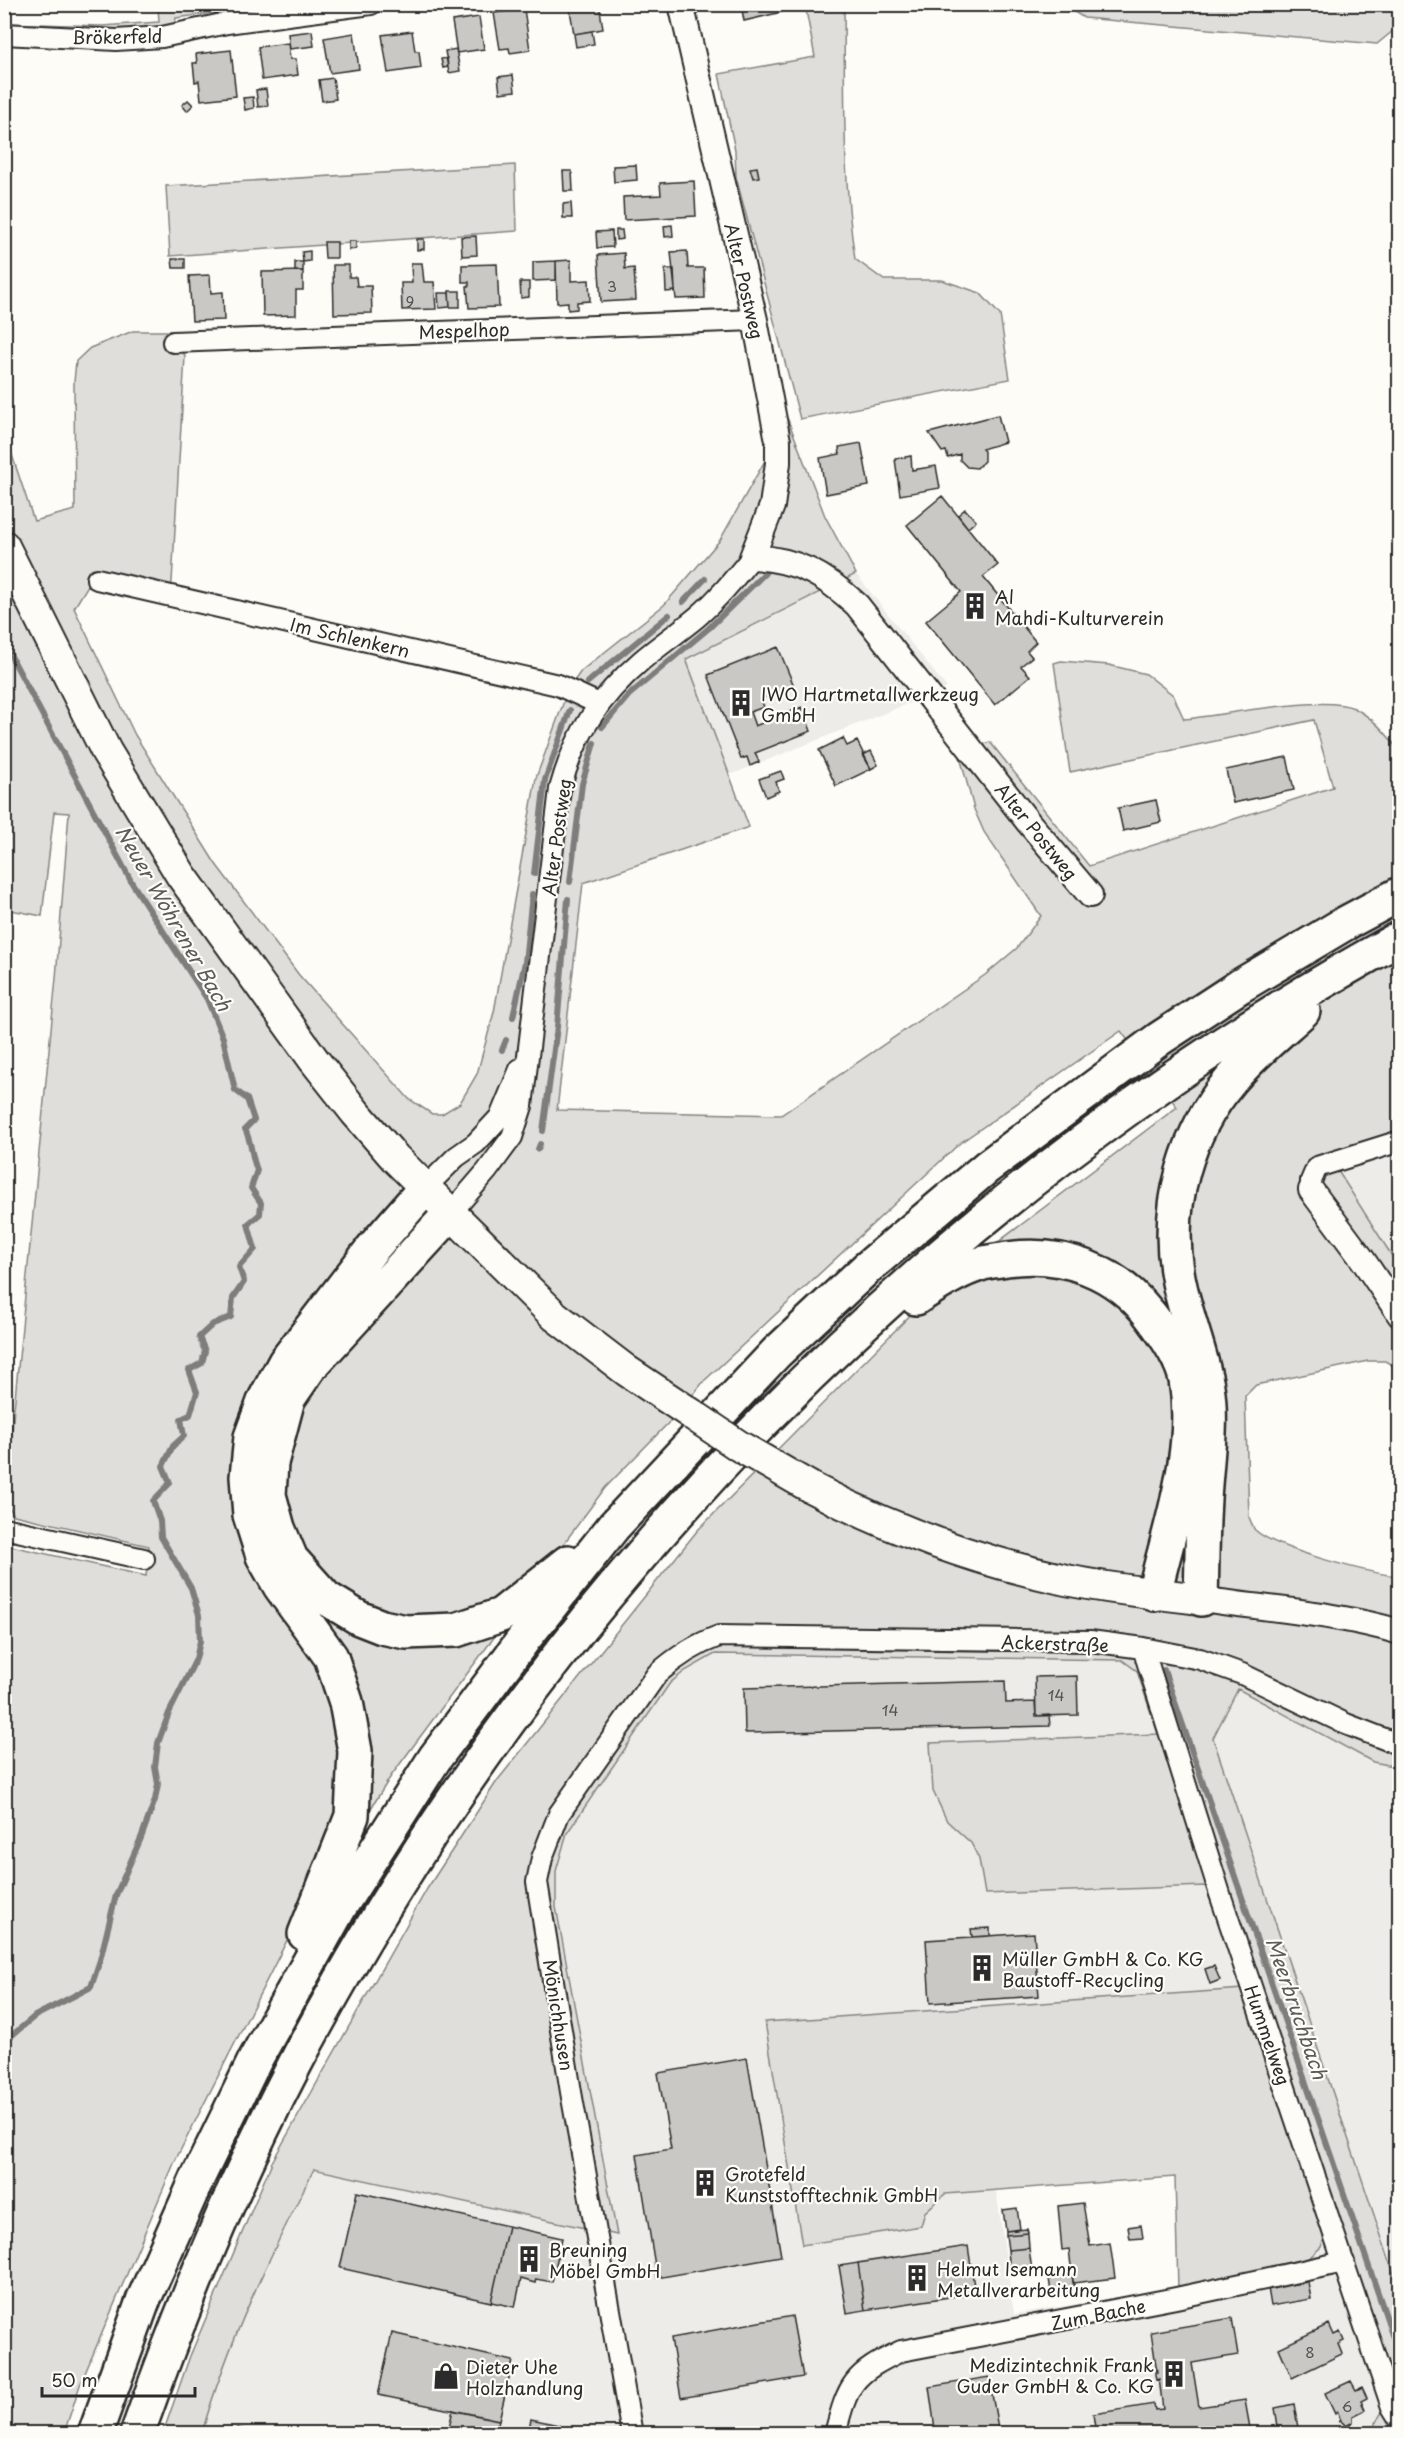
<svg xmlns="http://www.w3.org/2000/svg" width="1404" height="2438" viewBox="0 0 1404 2438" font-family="'Playpen Sans',sans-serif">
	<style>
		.built { fill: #edece8 }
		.green { fill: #dfdeda; stroke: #858482; stroke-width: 1.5 }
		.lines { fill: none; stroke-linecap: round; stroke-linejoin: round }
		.stream { stroke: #7e7d7b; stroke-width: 6 }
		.building { fill: #c9c8c4; stroke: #2b2b2b; stroke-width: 1.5 }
		.minor-casing { stroke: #2b2b2b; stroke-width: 24 }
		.tertiary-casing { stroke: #2b2b2b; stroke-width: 28 }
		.primary-casing { stroke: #2b2b2b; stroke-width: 34 }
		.motorway-casing { stroke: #2b2b2b; stroke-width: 38 }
		.minor { stroke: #fdfcf7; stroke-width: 20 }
		.tertiary { stroke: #fdfcf7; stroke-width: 24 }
		.primary { stroke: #fdfcf7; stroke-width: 30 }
		.motorway { stroke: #fdfcf7; stroke-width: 33 }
		.primary-bridge-casing { stroke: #2b2b2b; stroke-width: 34; stroke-linecap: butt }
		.primary-bridge { stroke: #fdfcf7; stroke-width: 30 }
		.labels { text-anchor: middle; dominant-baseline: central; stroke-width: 4.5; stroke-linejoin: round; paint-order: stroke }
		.number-label { font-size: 15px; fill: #525251 }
		.street-label { font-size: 18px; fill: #2b2b2b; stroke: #fdfcf7 }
		.poi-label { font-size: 18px; fill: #2b2b2b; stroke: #fdfcf7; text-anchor: start }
		.water-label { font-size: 20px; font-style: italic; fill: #5b5b5a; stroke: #fdfcf7 }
	</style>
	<rect width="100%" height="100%" fill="#fdfcf7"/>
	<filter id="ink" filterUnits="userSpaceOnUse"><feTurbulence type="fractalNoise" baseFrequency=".0167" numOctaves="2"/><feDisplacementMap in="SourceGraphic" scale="12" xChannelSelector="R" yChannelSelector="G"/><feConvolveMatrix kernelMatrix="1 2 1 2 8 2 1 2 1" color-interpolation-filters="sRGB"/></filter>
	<g filter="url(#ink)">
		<path class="built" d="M856,574l91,114 -217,87 -44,-116z
			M1399,1135v132l-70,-110z
			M715,1654l407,6 15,11 21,63 -228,9 3,48 14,30 24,22 8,16 6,35 220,-8 38,104 -477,32 159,190 20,-18 51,-5 18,125 164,-26 149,-57 60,172 -17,30 -998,1 -29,-7 -2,7h-139l11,-42 54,-129 47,-94 303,66 -61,-328v-36l11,-38 103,-150 15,-12z
			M1238,1689l135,73 26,5v522l-186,-551z"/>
		<path class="green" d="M1275,4l18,3 2,-3 104,1v21l-22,18 -293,-26 -21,-13z
			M158,5h114l-96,13 -6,27 -165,-3 -1,-19 98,3 57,-4z
			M805,5h39c1,84 -2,170 11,254l29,21h58l38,13 20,22 10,64 -210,40 -64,-242 -1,-27 -16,-76 96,-17z
			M515,165l2,66 -347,25 -4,-70z
			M133,331h40l12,25 -14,243 -81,-17 -16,26 61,127 80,128 84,112 110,124 23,15h10l18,-11 17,-29 17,-62 42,-234 32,-88 13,-19 83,-66 56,-65 68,-120 37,96 31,58 -170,85 63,168 -166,56 -26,227 224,5 204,-140 32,-27 24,-32 -57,-84 -10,-23 -15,-56 31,-11 99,124 244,-79 -19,-67 -244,52 -16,-109 7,-2 48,4 37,9 27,21 11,24c36,-3 141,-25 170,-11 19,10 34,26 46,45l-1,382 -70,22 70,110v102l-14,-8h-17l-112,24 -11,11 4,121c2,4 3,10 6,13 20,19 116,44 144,46v191l-26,-5 -135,-73 -25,49 186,551v144h-29l17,-30 -61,-170 -5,14 -12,11 -131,30 -3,-111 -230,17 -20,18 -4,14 -119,19 -37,-223 478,-33 -38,-103 -220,8 -6,-35 -8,-16 -24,-22 -14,-30 -3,-48 228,-9 -21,-63 -15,-11 -407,-6 -30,17 -15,12 -103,150 -11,38v36l61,328 -303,-66c-43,85 -86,172 -112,264h-39l27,-77 82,-194 155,-273 70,-108 200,-250 239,-242 241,-182 -56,-76 -161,112 -256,238 -24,30 -75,77 -214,288 -31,50 -51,71 -134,264 -95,224 -16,48h-59v-882l6,-5 135,30 3,-30 -135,-31 -9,-14 51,-523 13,-165 -15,-1 -12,104 -37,-7 -1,-478 30,90 41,-11 -1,-128 2,-21 14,-13z"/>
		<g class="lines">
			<path class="stream" d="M683,602l22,-23
				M4,643l128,240 75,116 16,39 12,52 12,9 7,21 -9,9c7,14 6,27 12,41l-6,18 10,15 -1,11 -12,10 7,25 -16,18 5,15 -11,16 -2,19 -18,7 -14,13 6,14 -3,12 -13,7 8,22 -7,23 -9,4 3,17 -11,10 -10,20 7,17 -17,18 7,20 1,16 30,51 8,27 1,26 -4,18 -27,54 -11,30 -3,24 3,17 -3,16 -14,38 -25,57 -16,65 -9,27 -56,29 -31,26
				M588,682l81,-67
				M602,727l27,-32 80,-67 56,-55
				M534,874l11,-94 25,-70
				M570,882l12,-98 12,-41
				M513,1017l12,-55 7,-68
				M502,1050l4,-10
				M543,1131l14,-104 11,-128
				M538,1149l2,-5
				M1164,1670l236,687"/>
		</g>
		<path class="building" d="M569,4h30l4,25 -29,5z
			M741,4h39l2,8 -38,9z
			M524,9l6,41 -20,3 -1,-5 -9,1 -6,-36z
			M479,17l5,32 -27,4 -5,-32z
			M312,31l2,15 -24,3 -2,-15z
			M412,31l3,20h4l2,17 -33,5 -6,-38z
			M592,31l2,13 -18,3 -2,-13z
			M354,33l5,36 -29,4 -6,-35z
			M288,43l2,16h6l2,16 -36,5 -4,-33z
			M456,49l4,22 -11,2 -4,-22z
			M231,50l5,46 -35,4 -2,-19 -4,1 -2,-19h4l-1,-9z
			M447,58l1,9 -5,1 -2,-9z
			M513,75l2,16 -15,2 -2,-16z
			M333,78l3,21 -14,2 -3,-21z
			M266,89l2,17 -10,1 -2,-17z
			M253,97l1,11 -9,2 -2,-12z
			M188,100l5,5 -6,6 -5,-6z
			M636,165l1,15 -23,2 -1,-16z
			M757,167l2,10 -6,1 -3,-10z
			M563,171h9l1,20h-9z
			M694,181l2,35 -72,4 -1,-23 38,-2 -1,-12z
			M571,203l1,15h-9v-14z
			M672,225l1,11 -8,1 -1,-11z
			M616,230h6l1,9 -7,1z
			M612,231l1,16 -16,1 -1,-16z
			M476,236l1,19 -15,1 -1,-19z
			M417,239h7v10l-7,1z
			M349,241h7v8l-7,1z
			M324,242h13v16h-12z
			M310,251v10l-7,1 -1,-10z
			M687,251l1,17h16l1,30 -29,1 -5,-47z
			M624,253l1,16 9,-1 2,32 -35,2 -3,-47z
			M172,259h13v9h-12z
			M571,260v21l18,-1 1,21 -13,1v7l-9,1v-8l-11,1 -1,-42z
			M556,261v19l-23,1v-19z
			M295,262h8v9h-8z
			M411,263h11l2,19h10l2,27 -34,1 -1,-27h11z
			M497,264l2,43 -30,1 -2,-22h2v-4h-7v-17z
			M333,265h16v12h7l1,9h14l1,27 -38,1z
			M665,269h9l1,22 -9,1z
			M303,271v19h-7v25l-33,1 -1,-44z
			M210,275l1,18 12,-1 1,28 -32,1 -3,-45z
			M520,282h9v15l-8,1z
			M449,291h11v16h-10z
			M438,293h11l1,14 -11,1z
			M998,415l7,27 -23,7 2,2v10l-7,7 -10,-1 -7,-7v-6l-12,4 -2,-7 -4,1 -13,-19z
			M861,443l8,43 -43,8 -6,-36 20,-4 -1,-7z
			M911,456l1,14 24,-4 4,22 -40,7 -5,-36z
			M942,496l56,69 -15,12 53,65 -9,9 5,6 -11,9 9,10 -35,29 -69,-84 35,-29 -54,-67z
			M965,509l11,12 -8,7 -10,-13z
			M778,647l16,39 -33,13 3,8 -14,5 5,14 47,-19 9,24 -56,22 4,9 -9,4 -3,-9 -6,2 -33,-84z
			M843,738l4,8 10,-5 14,28 -35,17 -17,-36z
			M871,751l7,14 -7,4 -8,-14z
			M1287,757l7,33 -61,13 -7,-33z
			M781,771l3,8 -8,3 3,9 -13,6 -7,-18z
			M1156,800l5,22 -38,9 -5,-23z
			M1077,1676l1,39 -42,1 -1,-39z
			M1005,1681l1,22 29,-1 1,14 13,-1 1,11 -305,7 -1,-45z
			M990,1928v8l-18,1 -1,-8z
			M1034,1933l5,63 -109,7 -4,-63z
			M1214,1966l6,14 -10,4 -5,-15z
			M747,2058l34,198 -124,22 -20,-123 34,-6 -13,-76z
			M357,2192l151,34 -17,76 -151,-34z
			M1083,2203l7,43 20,-3 5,35 -42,5 -4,-34 -7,1 -4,-44z
			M1017,2208l3,21 -14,2 -3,-21z
			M1141,2225l2,13 -13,1 -2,-12z
			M508,2226l54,12 -10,44 -16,-3 -1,4 -14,-4 -6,28 -24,-5z
			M1027,2229l1,4 -22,2v-4z
			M1028,2233l1,15 -21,2 -2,-15z
			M968,2246l7,47 -110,17 -7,-47z
			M1029,2248l3,23 -22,2 -2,-23z
			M858,2263l7,47 -18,3 -8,-47z
			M1071,2270l4,20 -24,2 -3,-20z
			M1308,2282l3,17 -40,7 -3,-18z
			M792,2316l11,61 -122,21 -10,-60z
			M1232,2318l6,37 -46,8 7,44 46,-7 6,34h-155l-3,-20 61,-10 1,6 8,-1 -4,-30 -3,1 -1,-4v-4h2l-6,-40z
			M1329,2324l5,11 6,-3 4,9 -6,3 4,10 -50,24 -13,-30z
			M392,2333l121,28 -14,59 -121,-25z
			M989,2377l10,57h-73v-3l9,-2 -6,-42z
			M1351,2381l5,9 6,-3 5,11 -6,3 4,9 -12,6v6l-7,4 -5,-5 -2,1 2,-2 -4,-8 -2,2 -10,-21z
			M1294,2404l5,30h-20l-4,-26z
			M453,2410l46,10 -3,14h-21l-26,-7z
			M531,2419l28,6 -2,9h-29z
			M237,2428l20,4v2h-21z
			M781,2428l1,6h-29z"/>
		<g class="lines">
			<defs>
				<path id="minor" d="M4,34l112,6 46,-3 65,-14 144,-19
					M173,342l582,-22
					M97,579l461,106 41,19
					M425,1188l31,-31 20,-14 24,-26 20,-48
					M1311,1190v-9l6,-14 83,-26
					M450,1214l37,-43 25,-34 10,-31 38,-317c15,-55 39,-92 82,-129 18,-15 37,-28 55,-43 21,-18 38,-39 55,-60
					M4,1528l140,31
					M1143,1648l77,246 172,513 8,13
					M632,2434l-61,-342 -34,-210 5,-24 17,-44 98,-140c19,-17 37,-29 62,-38l371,5 53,7 57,11 42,15 104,50 54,21
					M835,2434c13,-51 18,-60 66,-83l275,-53 168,-36"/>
				<path id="tertiary" d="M681,4l74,316 23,121v22l-6,43 -20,51c45,2 73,18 105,48l172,218 61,72
					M1311,1190l52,70 37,55
					M1201,1599c66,10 135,14 199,33"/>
				<path id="primary" d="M4,546l102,205 75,124 133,185 41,52 40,46 160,158 72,55 66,44
					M810,1487c80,42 168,74 256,93 45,9 90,14 135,19"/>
				<path id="motorway" d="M450,1214l-140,153 -22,32 -17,64 -2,32 9,33 13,31 35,39 33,20 23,9 24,5 50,-2 45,-15 67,-53
					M916,1298c21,-13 41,-27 64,-34 8,-3 18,-3 27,-5 57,-8 109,12 144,57 13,17 31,43 35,64 12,71 -16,145 -32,214
					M1201,1599c1,-33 1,-67 3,-100 2,-37 9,-76 3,-113 -7,-39 -24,-75 -30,-115 -11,-67 10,-139 54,-191 21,-25 48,-47 72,-69
					M305,1934l47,-118 3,-65 -9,-49 -15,-45 -51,-71 -17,-30 -13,-41 -3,-38 4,-40 14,-38 20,-37 87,-113 53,-61
					M95,2434l48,-133 55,-124 57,-117 86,-155 94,-147 89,-119 90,-113 162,-173 91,-85 120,-101 172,-128 81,-53 104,-62 56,-30
					M137,2434c45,-127 96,-251 158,-370 247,-471 638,-871 1105,-1126"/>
			</defs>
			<use href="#minor" class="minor-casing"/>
			<use href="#tertiary" class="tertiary-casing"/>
			<use href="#primary" class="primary-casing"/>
			<use href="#motorway" class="motorway-casing"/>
			<use href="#minor" class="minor"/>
			<use href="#tertiary" class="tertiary"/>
			<use href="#primary" class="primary"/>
			<use href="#motorway" class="motorway"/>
			<defs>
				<path id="primary-bridge" d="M693,1415l46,31 71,41"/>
			</defs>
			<use href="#primary-bridge" class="primary-bridge-casing"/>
			<use href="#primary-bridge" class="primary-bridge"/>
		</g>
	</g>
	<defs>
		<symbol id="building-bare" viewBox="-9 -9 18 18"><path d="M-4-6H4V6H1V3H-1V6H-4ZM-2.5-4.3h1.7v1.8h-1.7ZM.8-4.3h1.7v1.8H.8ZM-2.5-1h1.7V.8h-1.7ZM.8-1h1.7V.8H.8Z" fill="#2b2b2b" stroke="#fdfcf7" stroke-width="2.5" paint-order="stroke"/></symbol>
		<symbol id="shop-bare" viewBox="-9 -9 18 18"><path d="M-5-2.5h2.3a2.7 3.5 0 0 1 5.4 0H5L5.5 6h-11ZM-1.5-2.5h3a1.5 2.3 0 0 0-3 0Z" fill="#2b2b2b" stroke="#fdfcf7" stroke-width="2.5" paint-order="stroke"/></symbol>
	</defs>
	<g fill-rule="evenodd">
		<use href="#building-bare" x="956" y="587" width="38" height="38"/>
		<use href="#building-bare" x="722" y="684" width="38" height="38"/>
		<use href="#building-bare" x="963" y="1949" width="38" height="38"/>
		<use href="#building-bare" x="686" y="2164" width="38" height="38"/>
		<use href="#building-bare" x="510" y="2240" width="38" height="38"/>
		<use href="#building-bare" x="898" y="2259" width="38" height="38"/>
		<use href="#building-bare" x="1155" y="2355" width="38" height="38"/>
		<use href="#shop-bare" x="427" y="2357" width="38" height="38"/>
	</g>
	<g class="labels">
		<g class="number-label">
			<text x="612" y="285">3</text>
			<text x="410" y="300">9</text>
			<text x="1056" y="1694">14</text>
			<text x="890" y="1709">14</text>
			<text x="1310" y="2351">8</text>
			<text x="1347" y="2405">6</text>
		</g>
		<g class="street-label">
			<text transform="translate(117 36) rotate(-1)">Brökerfeld</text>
			<text transform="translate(745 281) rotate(77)">Alter Postweg</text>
			<text transform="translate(464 330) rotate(-2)">Mespelhop</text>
			<text transform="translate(350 637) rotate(13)">Im Schlenkern</text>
			<text transform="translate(1037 831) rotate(51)">Alter Postweg</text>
			<text transform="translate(556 837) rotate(-82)">Alter Postweg</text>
			<text transform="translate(1055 1643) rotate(2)">Ackerstraße</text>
			<text transform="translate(559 2015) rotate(81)">Mönichhusen</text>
			<text transform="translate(1268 2035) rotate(71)">Hummelweg</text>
			<text transform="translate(1098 2314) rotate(-11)">Zum Bache</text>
		</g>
		<g class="poi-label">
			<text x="995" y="596">Al<tspan x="995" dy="21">Mahdi-Kulturverein</tspan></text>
			<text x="761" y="693">IWO Hartmetallwerkzeug<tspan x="761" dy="21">GmbH</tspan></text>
			<text x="1002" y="1958">Müller GmbH &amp; Co. KG<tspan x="1002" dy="21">Baustoff-Recycling</tspan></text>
			<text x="725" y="2173">Grotefeld<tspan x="725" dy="21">Kunststofftechnik GmbH</tspan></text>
			<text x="549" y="2249">Breuning<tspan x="549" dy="21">Möbel GmbH</tspan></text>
			<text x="937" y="2268">Helmut Isemann<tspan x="937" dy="21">Metallverarbeitung</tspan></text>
			<text x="1154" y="2364" text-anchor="end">Medizintechnik Frank<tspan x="1154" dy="21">Guder GmbH &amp; Co. KG</tspan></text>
			<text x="466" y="2366">Dieter Uhe<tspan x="466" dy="21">Holzhandlung</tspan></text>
		</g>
		<g class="water-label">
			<text transform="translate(174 918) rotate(60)">Neuer Wöhrener Bach</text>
			<text transform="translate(1297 2008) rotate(71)">Meerbruchbach</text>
		</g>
	</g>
	<rect width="1404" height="2438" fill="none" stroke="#fdfcf7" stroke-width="24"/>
	<rect x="12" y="12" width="1380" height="2414" fill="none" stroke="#2b2b2b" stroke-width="2" filter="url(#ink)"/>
	<path d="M42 2387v9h153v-9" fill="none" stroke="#2b2b2b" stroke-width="3"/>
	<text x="51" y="2387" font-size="18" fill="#2b2b2b" stroke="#fdfcf7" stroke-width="4.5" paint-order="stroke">50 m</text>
</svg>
